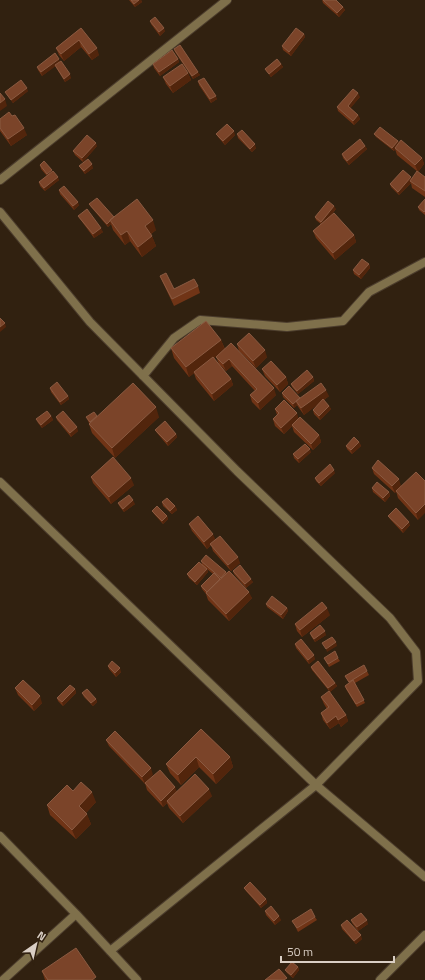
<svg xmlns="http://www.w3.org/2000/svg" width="425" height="980" viewBox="0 0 425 980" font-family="'Titillium Web',sans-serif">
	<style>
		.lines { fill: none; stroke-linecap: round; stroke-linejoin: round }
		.minor-casing { stroke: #4c3d2d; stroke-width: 10 }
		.minor { stroke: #7f704b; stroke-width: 8 }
		.wall { fill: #703416 }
		.shaded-wall { fill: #52250c }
		.building { fill: #7b4429; stroke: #8a5a41 }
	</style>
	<rect width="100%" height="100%" fill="#312110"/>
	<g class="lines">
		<defs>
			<path id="minor" d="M0,180l227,-180
				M0,212l90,110 147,149 153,147 26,34 2,29 -102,104 -206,166
				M143,376l31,-38 26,-18 87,7 56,-6 26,-29 56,-30
				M0,482l316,303 109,92
				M0,836l76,78 61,66
				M3,980l73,-66
				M380,980l45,-45"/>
		</defs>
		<use href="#minor" class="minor-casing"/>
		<use href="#minor" class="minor"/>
	</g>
	<path class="wall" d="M129,0h12l1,2 -7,5z
		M322,0l21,7 2,3 -6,7 -16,-14z
		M150,21l15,10 -5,5 -9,-12z
		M81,28l18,27 -7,5 -11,-13 -17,14 -5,-6 -3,-7z
		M304,34l1,3 -14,19 -8,-6 -1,-4z
		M174,49l26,26 -7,4 -18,-27z
		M178,59l1,3 -19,14 -6,-8 -1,-4z
		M60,62l11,16 -6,4 -10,-16 -13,10 -4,-6 -1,-3z
		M281,64l2,3 -12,10 -4,-5 -2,-3z
		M188,73l3,7 -18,13 -7,-9 -3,-7z
		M198,81l19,18 -6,4 -12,-18z
		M28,91l-15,12 -6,-8 -2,-3z
		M360,97l-10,11 8,7 2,4 -6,6 -16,-14 -1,-4z
		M0,119l27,16 -16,11 -11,-15z
		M216,134l19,1 -10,10 -7,-8z
		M237,134l19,14 -4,4 -14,-14z
		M374,134l24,7 1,2 23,15 2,6 -6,8 -21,-17 -2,-6 -1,2 -18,-14z
		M97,146l-14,16 -8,-7 -2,-4z
		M365,146l2,3 -18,16 -6,-7 -1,-4z
		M40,165l12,5v2l7,8 -14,11 -5,-5 -1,-4 8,-6 -6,-7z
		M79,166l14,2 -8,6 -4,-5z
		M425,177v20l-13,-9 -1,-5 -12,12 -8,-8 -1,-3 22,-5z
		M59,190l20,15 -5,5 -14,-16z
		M425,199v16l-6,-5 -1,-3z
		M89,204l25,13 42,13 -5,4 5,12 -14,11 -12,-16 -5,4 -12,-15 -2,-6 -3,3 -17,-20z
		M336,209l-7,9 25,17 2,7 -21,18 -19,-22 -3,-7 8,-7 -5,-4 -1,-3z
		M78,216l25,16 -9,6 -14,-19z
		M369,264l1,4 -9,11 -7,-5 -1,-4z
		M160,276l14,13 24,-3 2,7 -26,13 -11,-23z
		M221,340l4,9 51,46 -16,15 -8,-8 -2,-7 5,-4 -23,-25 -6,5 -7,-7 -3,-7 3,-3 -5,4 17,21 2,6 -19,16 -18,-22 -2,-6 -5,4 -15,-19 -3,-10z
		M237,344l30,13 -11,11 -17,-17z
		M262,369l24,8 2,7 -8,8 -15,-16z
		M313,377l1,4 -16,13 -6,-7 -1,-3z
		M50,388l18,8 1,3 -8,6 -10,-13z
		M282,393l18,5 29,-2 -5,4 5,6 2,3 -11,11 -6,-6 -1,-4 5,-6 -14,11 -5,-7 -2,-3 -3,3 -11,-11z
		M275,409l23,9 21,17 2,7 -8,8 -19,-18 -2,-6 -8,8 -9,-8 -2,-7 4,-4z
		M51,416l2,4 -11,8 -4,-5 -2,-4z
		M97,416l62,1 -44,41 -23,-25 -3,-9v-1l-3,-6z
		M56,417l22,14 -7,6 -14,-17z
		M155,430l21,4 1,3 -9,9 -11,-13z
		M359,442l2,4 -9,8 -5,-5 -1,-3z
		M311,452l-12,11 -5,-5 -1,-4z
		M372,468l29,18 -4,4 28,-9 -7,39 -20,-22 -2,-7 -1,2 -21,-19z
		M335,473l-14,13 -5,-5 -1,-3z
		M91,477l43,8 -23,19 -18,-21z
		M372,488l17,4 1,4 -5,6 -12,-10z
		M162,502l13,4 2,4 -5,4 -9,-8z
		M118,503l17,1 -11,8 -4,-5z
		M152,511l15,5 1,3 -5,5 -9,-10z
		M388,516l22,9 -7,8 -13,-14z
		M189,524l26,15 25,24 -9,8 -18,-20 -2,-6 -4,4 -15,-18z
		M201,561l25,11 26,26 -23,23 -21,-21 -2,-6 -4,-5 -1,-3 12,-12 -6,-5 1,3 -11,13 -8,-7 -2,-4 15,-10z
		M233,571l20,11 -7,6 -12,-14z
		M266,604l21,4 1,3 -5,8 -16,-12z
		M330,615l-28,22 -5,-6 -2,-7z
		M310,633l16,2 -11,7 -4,-6z
		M295,644l20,15 -6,5 -13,-16z
		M324,658h14l2,3 -11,6z
		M108,666l13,6 -5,5 -7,-8z
		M311,667l24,16 2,3 -7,6 -18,-22z
		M367,671l2,4 -14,8 10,20 -8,4 -11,-18 -1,-3 4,-3 -4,-7z
		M15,688l27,15 -8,8 -16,-16z
		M75,689l1,4 -13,13 -5,-5 -1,-3z
		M82,693l14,6 1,3 -4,4 -9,-9z
		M321,697l25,18 2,6 -7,6 -2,-4 -9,6 -7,-9 -2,-7 6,-4 -3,-5z
		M201,729l29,28 3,10 -17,17 -17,-17 -18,18 -11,-12 -4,-9z
		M106,740l45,28 -6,16 -36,-38z
		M145,783l32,8 35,5 -29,27 -14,-15 -2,-5 -4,4 -16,-17z
		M73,791l23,11 -10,11 5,11 -15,15 -26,-24 -3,-10z
		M244,888l22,11 1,4 -6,5 -15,-17z
		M265,911l16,9 -6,5 -9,-10z
		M315,917l2,3 -19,12 -4,-8 -2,-3z
		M351,920l17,4 -10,7 -6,-8z
		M341,925l21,14 -6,5 -14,-15z
		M298,967l1,3 -6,8 -6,-5 -2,-3z
		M42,971l55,9h-52z"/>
	<path class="shaded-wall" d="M139,0h2l1,2 -7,5 -1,-3z
		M343,7l2,3 -6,7 -2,-4z
		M164,28l1,3 -5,5 -1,-4z
		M304,34l1,3 -14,19 -2,-4z
		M79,40l2,7 -17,14 -3,-7z
		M97,48l2,7 -7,5 -3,-6z
		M59,59l1,4 -18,13 -1,-4z
		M178,59l1,3 -19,14 -1,-4z
		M281,64l2,3 -12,10 -2,-3z
		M198,72l2,3 -7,4 -1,-3z
		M188,73l3,7 -18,13 -3,-7z
		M70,74l1,4 -6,4 -1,-3z
		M27,88l1,3 -15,12 -2,-3z
		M358,93l2,4 -11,13 -1,-4z
		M216,96l1,3 -6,4 -1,-4z
		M5,99l2,7 -7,5v-8z
		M358,115l2,4 -6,6 -1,-4z
		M24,128l3,7 -16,11 -3,-7z
		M234,131l1,4 -10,10 -2,-4z
		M398,141l1,3 -4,4v1l-1,2 -2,-3z
		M96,143l1,3 -14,16 -1,-4z
		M255,144l1,4 -4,4 -2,-3z
		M365,146l2,3 -18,16 -2,-4z
		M422,158l2,6 -6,8 -3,-7z
		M92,164l1,4 -8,6 -1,-3z
		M52,170l1,3 -5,4 -1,-3z
		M58,177l1,3 -14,11 -1,-3z
		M411,177l1,4h-2l1,2 -12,12 -1,-3z
		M78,202l1,3 -5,5 -1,-4z
		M334,206l2,3 -14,16 -1,-3z
		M153,220l3,10 -8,6 -3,-10z
		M110,221l1,3 -3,3 -1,-3z
		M101,228l2,4 -9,6 -1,-4z
		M127,231l3,10 -5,4 -4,-10z
		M354,235l2,7 -21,18 -2,-7z
		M152,236l4,10 -14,11 -4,-10z
		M369,264l1,4 -9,11 -2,-4z
		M5,323l1,4 -6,5v-5z
		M221,340l4,10 -36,27 -3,-10z
		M265,350l2,7 -11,11 -3,-7z
		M229,359l3,7 -6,5 -3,-7z
		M286,377l2,7 -8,8 -3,-7z
		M313,377l1,4 -16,13 -1,-3z
		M231,379l2,6 -19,16 -2,-7z
		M274,388l2,7 -16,15 -2,-7z
		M326,390l3,6 -25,19 -3,-7z
		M68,396l1,3 -8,6 -1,-3z
		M300,398l1,3h-5l1,4 -3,3 -1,-4z
		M329,406l2,3 -11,11 -1,-4z
		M156,407l3,10 -44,41 -3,-10z
		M297,413l2,7 -7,5v1l-8,8 -3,-6z
		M51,416l2,4 -11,8 -1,-3z
		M77,427l1,4 -7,6 -1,-4z
		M176,434l1,3 -9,9 -1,-4z
		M319,435l2,7 -8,8 -2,-6z
		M359,442l2,4 -9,8 -1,-4z
		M310,449l1,3 -12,11 -1,-4z
		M334,470l1,3 -14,13 -2,-3z
		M131,478l3,7 -23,19 -2,-7z
		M399,479l2,7 -6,7 -3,-7z
		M389,492l1,4 -5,6 -2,-4z
		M133,500l2,4 -11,8 -1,-3z
		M425,504v9l-7,7 -2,-7z
		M175,506l2,4 -5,4 -2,-3z
		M167,516l1,3 -5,5 -1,-3z
		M409,522l1,3 -7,8 -1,-4z
		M213,534l3,7 -6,3 1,1 -4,4 -3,-7z
		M238,557l2,6 -9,8 -3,-6z
		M207,569l1,3 -11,13 -2,-3z
		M251,579l2,3 -7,6 -1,-4z
		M249,592l3,6 -23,23 -3,-7z
		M287,608l1,3 -5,8 -2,-4z
		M327,608l3,7 -28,22 -2,-7z
		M325,631l1,4 -11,7 -1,-3z
		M336,642l1,4 -10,6 -1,-3z
		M314,655l1,4 -6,5 -1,-4z
		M120,668l1,4 -5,5 -1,-4z
		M335,683l2,3 -7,6 -2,-4z
		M75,689l1,4 -13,13 -1,-4z
		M40,696l2,7 -8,8 -2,-6z
		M96,699l1,3 -4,4 -2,-3z
		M346,715l2,6 -7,6 -3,-7z
		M336,716l3,7 -9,6 -3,-6z
		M196,757l3,10 -18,18 -3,-10z
		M230,757l3,10 -17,17 -3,-10z
		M151,768l2,7 -8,9 -3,-7z
		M175,787l3,7 -11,7v2l-4,4 -2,-6z
		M209,789l3,7 -29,27 -3,-7z
		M92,792l4,10 -13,14 -4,-10z
		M87,814l4,10 -15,15 -4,-9z
		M266,899l1,4 -6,5 -1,-3z
		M279,916l2,4 -6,5 -1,-4z
		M367,920l1,4 -10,7 -1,-4z
		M361,935l1,4 -6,5 -2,-3z
		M298,967l1,3 -6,8 -2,-3z"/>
	<path class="building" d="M131,0h8l-5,4z
		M323,0h13l7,7 -6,6z
		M155,17l9,11 -5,4 -9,-11z
		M81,28l16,20 -8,6 -10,-14 -18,14 -5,-6z
		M296,28l8,6 -15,18 -7,-6z
		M180,45l18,27 -6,4 -18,-27z
		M172,50l6,9 -19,13 -6,-8z
		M55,53l4,6 -18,13 -4,-5z
		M277,59l4,5 -12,10 -4,-5z
		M61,61l9,13 -6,5 -9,-14z
		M182,64l6,9 -18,13 -7,-9z
		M204,78l12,18 -6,3 -12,-18z
		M21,80l6,8 -16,12 -6,-8z
		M353,89l5,4 -10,13 10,9 -5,6 -16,-14z
		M0,93l5,6 -5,4z
		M9,112l3,4 3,-1 9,13 -16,11 -8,-11v-9z
		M227,124l7,7 -11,10 -7,-7z
		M380,127l18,14 -6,7 -18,-14z
		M242,130l13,14 -5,5 -13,-15z
		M87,135l9,8 -14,15 -9,-7z
		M360,139l5,7 -18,15 -5,-7z
		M401,140l21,18 -7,7 -20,-17z
		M88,159l4,5 -8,7 -5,-5z
		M44,161l8,9 -5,4 -7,-9z
		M403,170l8,7 -13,15 -8,-8z
		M53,171l5,6 -14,11 -5,-6z
		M417,171l8,6v14l-15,-10z
		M64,186l14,16 -5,4 -14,-16z
		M97,198l17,19 -4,3v1l-3,3 -18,-20z
		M137,199l16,21 -8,6 7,10 -14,11 -11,-16 -6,4 -11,-15z
		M425,199v12l-1,1 -6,-5z
		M328,201l6,5 -13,16 -6,-5z
		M87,209l14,19 -8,6 -15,-18z
		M334,213l20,22 -21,18 -20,-22z
		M362,259l7,5 -10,11 -6,-5z
		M166,273l8,16 20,-10 4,7 -26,13 -12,-23z
		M0,318l5,5 -5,4z
		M206,321l15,19 -35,27 -15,-19z
		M249,333l16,17 -12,11 -16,-17z
		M231,343l43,45 -16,15 -8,-8 7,-6 -28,-30 -6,5 -7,-7z
		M213,357l18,22 -19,15 -18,-22z
		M271,361l15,16 -9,8 -15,-16z
		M307,370l6,7 -16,14 -6,-7z
		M57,382l11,14 -8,6 -10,-14z
		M133,383l23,24 -44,41 -23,-24z
		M321,383l5,7 -25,18 -5,-7z
		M289,386l11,12 -7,6 -11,-11z
		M323,399l6,7 -10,10 -6,-6z
		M284,400l13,13 -16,15 -8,-9 6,-6 -4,-4z
		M47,411l4,5 -10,9 -5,-6z
		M63,411l14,16 -7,6 -14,-16z
		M94,412l3,4 -7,6 -4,-5z
		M300,417l19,18 -8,9 -19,-19z
		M165,421l11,13 -9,8 -12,-12z
		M354,437l5,5 -8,8 -5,-4z
		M305,444l5,5 -12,10 -5,-5z
		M113,457l18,21 -22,19 -18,-20z
		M378,460l21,19 -7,7 -20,-18z
		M330,464l4,6 -15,13 -4,-5z
		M416,472l9,9v23l-9,9 -20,-22z
		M377,482l12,10 -6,6 -11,-10z
		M129,495l4,5 -10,9 -5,-6z
		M167,498l8,8 -5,5 -8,-9z
		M157,506l10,10 -5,5 -10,-10z
		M396,508l13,14 -7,7 -14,-13z
		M198,516l15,18 -9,8 -15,-18z
		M220,536l18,21 -10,8 -18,-21z
		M206,555l20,17 -5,6 -20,-17z
		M199,562l8,7 -12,13 -8,-8z
		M240,565l11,14 -6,5 -12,-13z
		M229,571l20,21 -23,22 -20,-21z
		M214,573l6,6 -13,13 -6,-6z
		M272,596l15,12 -6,7 -15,-11z
		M322,602l5,6 -27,22 -5,-6z
		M320,625l5,6 -11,8 -4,-6z
		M332,637l4,5 -10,7 -4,-6z
		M301,639l13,16 -6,5 -13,-16z
		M335,651l3,7 -10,6 -4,-6z
		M112,661l8,7 -5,5 -7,-7z
		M318,661l17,22 -7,5 -17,-21z
		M364,665l3,6 -18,11 -4,-6z
		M23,680l17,16 -8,9 -17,-17z
		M353,680l11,20 -8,4 -11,-18z
		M70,685l5,4 -13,13 -5,-4z
		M87,689l9,10 -5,4 -9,-10z
		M329,691l17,24 -8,5 -2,-4 -9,7 -6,-10 8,-6 -8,-10z
		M201,729l29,28 -17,17 -17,-17 -18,18 -12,-11z
		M115,731l36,37 -9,9 -36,-37z
		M160,770l15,17 -14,14 -16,-18z
		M195,774l14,15 -29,27 -13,-15z
		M81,782l11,10 -13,14 8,8 -15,16 -25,-25 20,-20 6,6z
		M250,882l16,17 -6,6 -16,-17z
		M271,906l8,10 -5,5 -9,-10z
		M311,909l4,8 -18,11 -5,-7z
		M361,913l6,7 -10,7 -6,-7z
		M347,920l14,15 -7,6 -13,-16z
		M76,948l20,29 -4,3h-44l-6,-9z
		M292,962l6,5 -7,8 -6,-5z
		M279,969l8,9 -3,2h-19z"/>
	<g transform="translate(36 944) rotate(34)" stroke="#312110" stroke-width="3" paint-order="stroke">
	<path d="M0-3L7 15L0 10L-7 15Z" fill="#dacfc5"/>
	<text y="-6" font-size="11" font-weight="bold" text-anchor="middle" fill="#dacfc5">N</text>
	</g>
	<path d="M281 956v6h113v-6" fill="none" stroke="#dacfc5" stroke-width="2"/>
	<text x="287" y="956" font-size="12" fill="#dacfc5" stroke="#312110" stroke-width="3" paint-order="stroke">50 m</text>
</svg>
